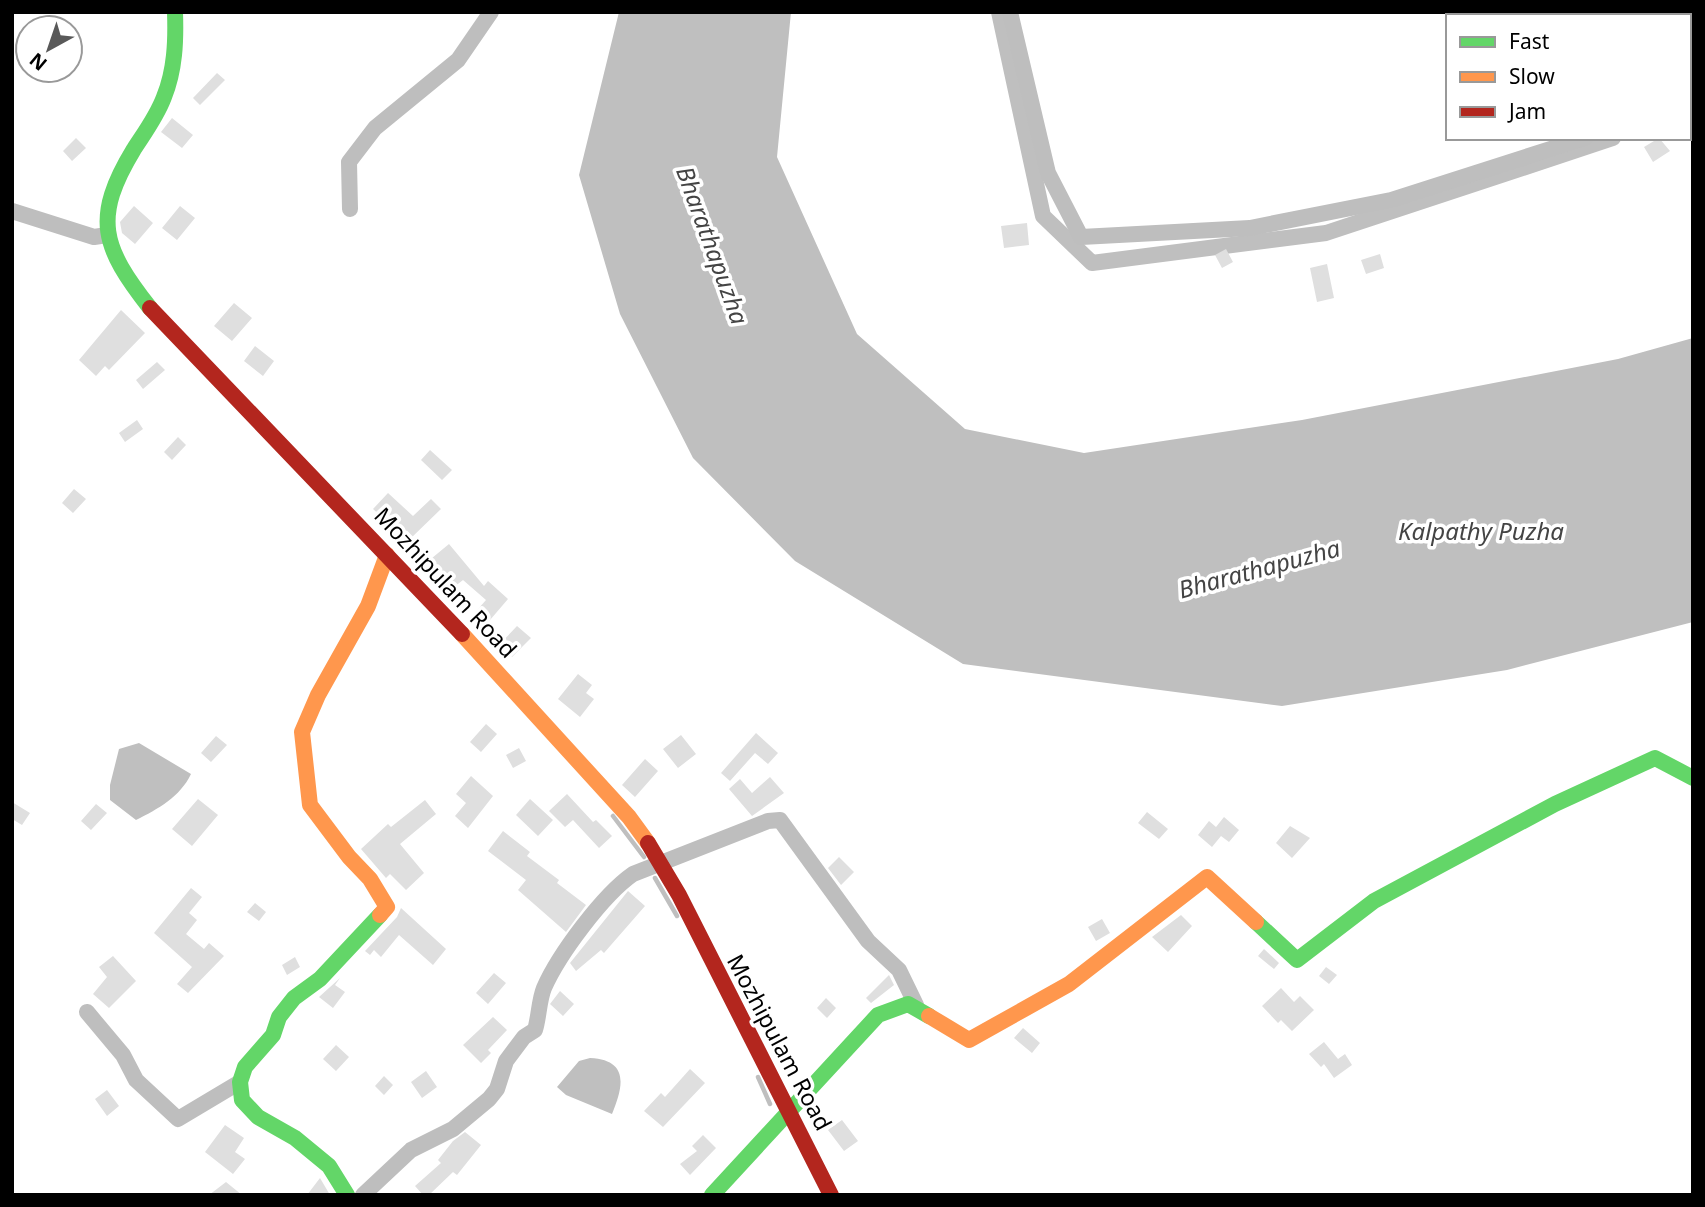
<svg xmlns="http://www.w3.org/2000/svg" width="1705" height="1207" viewBox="0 0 1705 1207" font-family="'Noto Sans',sans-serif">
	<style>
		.water { fill: #bfbfbf }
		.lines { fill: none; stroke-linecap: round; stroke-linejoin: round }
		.stream { stroke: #bfbfbf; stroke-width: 4.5 }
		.canal { stroke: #bfbfbf; stroke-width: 16 }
		.building { fill: #dfdfdf }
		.street { stroke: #bebebe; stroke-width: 16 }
		.fast { stroke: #63d668; stroke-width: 16 }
		.slow { stroke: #ff974d; stroke-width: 16 }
		.jam { stroke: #b3261e; stroke-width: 16 }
		.labels { text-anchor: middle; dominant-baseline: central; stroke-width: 7; stroke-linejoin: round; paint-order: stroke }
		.street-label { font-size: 23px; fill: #000; stroke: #fff }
		.water-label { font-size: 24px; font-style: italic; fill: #444; stroke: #fff }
	</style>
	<rect width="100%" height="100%" fill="#fff"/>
	<path class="water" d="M619,12h172l-14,145 80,177 108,95 119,24 218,-33 316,-61 75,-21v284l-186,48 -225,36 -319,-42 -168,-103 -102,-103 -73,-144 -41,-139z
		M139,743l52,31c-11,23 -33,35 -55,46l-26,-20v-15l9,-36z
		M590,1058c40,2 33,29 22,56l-46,-19 -9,-8 22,-26z"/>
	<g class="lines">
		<path class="stream" d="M613,816l31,41
			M655,878l22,38
			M758,1077l12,27"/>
		<path class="canal" d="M999,12l44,204 49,47 234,-30 287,-95
			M1689,114l4,-1"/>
	</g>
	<path class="building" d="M217,73l8,7 -25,25 -7,-7z
		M172,118l21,17 -11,13 -21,-16z
		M76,138l10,10 -14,13 -9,-10z
		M1659,138l11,13 -17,11 -9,-15z
		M134,206l19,17 -18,21 -13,-11 -2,-11z
		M180,206l15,12 -18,22 -15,-12z
		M1027,223l2,22 -25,3 -3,-22z
		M1226,249l7,13 -11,6 -7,-13z
		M1380,254l4,14 -18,6 -5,-14z
		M1327,264l7,34 -17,4 -7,-34z
		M234,303l18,15 -20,23 -18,-15z
		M121,310l24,23 -36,37 -4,-4 -9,10 -17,-16z
		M255,346l19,15 -11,15 -19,-15z
		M157,362l8,8 -22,19 -7,-9z
		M137,420l6,9 -18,13 -6,-9z
		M178,437l8,8 -14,15 -8,-8z
		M430,450l22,20 -10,10 -21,-20z
		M74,489l12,10 -13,14 -11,-10z
		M388,493l25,23 18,-17 10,10 -31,30 -14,-15 -3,3 -20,-18z
		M449,544l35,42 4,-5 20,18 -24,28 -13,-10 15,-17 -23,-20 -14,11 -23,-28z
		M416,546l11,9 -10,10 -10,-10z
		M517,626l14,12 -19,19 -13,-12z
		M578,674l14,11 -6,8 8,6 -14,18 -22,-18z
		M486,724l11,10 -16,18 -11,-10z
		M756,733l22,20 -10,11 -13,-11 -25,28 -9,-8z
		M681,735l15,19 -18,14 -15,-19z
		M216,736l11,9 -16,17 -10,-9z
		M519,748l7,13 -13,7 -7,-13z
		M645,759l13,12 -23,26 -13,-12z
		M471,776l22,20 -25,32 -13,-12 11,-13 -10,-9z
		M770,777l14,16 -32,23 -23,-27 11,-10 12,14z
		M567,794l26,28 3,-2 16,16 -13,12 -26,-28 -8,7 -16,-16z
		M198,799l20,16 -26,31 -20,-17z
		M530,799l23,21 -15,16 -22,-21z
		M425,800l11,14 -36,30 24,29 -18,17 -16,-16 -4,4 -25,-29 27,-25 3,3z
		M12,802l18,11 -8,12 -10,-6z
		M96,804l11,9 -16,17 -10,-9z
		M1147,812l21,17 -9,10 -21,-16z
		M1224,817l15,13 -10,12 -8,-6 -9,11 -14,-12 11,-14 7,6z
		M1290,826l20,12 -18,20 -16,-15z
		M503,831l27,21 -3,4 32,24 -2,3 29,22 -20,27 -48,-42 8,-10 -38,-29z
		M839,857l15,15 -13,13 -13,-17z
		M191,888l11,9 -13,16 8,7 -11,14 18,15 5,-6 15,13 -36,37 -11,-9 15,-17 -38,-34z
		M628,891l17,15 -41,47 -3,-3 -25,21 -6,-8z
		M255,903l11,9 -7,9 -12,-9z
		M401,908l45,41 -13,16 -34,-30 -18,22 -7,-7 -4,5 -5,-4 32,-34z
		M1181,915l11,11 -24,26 -16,-15z
		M1102,919l8,14 -14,8 -8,-14z
		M1264,949l15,14 -5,6 -16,-13z
		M113,956l23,25 -27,27 -16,-14 14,-17 -8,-10z
		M295,957l5,10 -13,8 -5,-10z
		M1326,967l11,8 -8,9 -10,-8z
		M494,973l12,10 -18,21 -12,-11z
		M889,975l5,10 -23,18 -5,-5z
		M340,978l-5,7 10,7 -12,16 -14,-11z
		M1281,988l13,14 6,-6 14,14 -22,21 -11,-11 -3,3 -16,-17z
		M560,991l14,13 -11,12 -13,-12z
		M826,998l10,10 -9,10 -10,-10z
		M493,1017l14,13 -19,20 3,3 -10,10 -18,-18z
		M1023,1028l17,15 -8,10 -18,-15z
		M1324,1042l14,17 7,-5 7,11 -18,13 -10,-14 -3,3 -12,-13z
		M336,1045l13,12 -13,14 -13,-12z
		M690,1069l15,14 -42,44 -19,-16 17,-18 4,4z
		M426,1071l11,16 -15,11 -11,-16z
		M384,1076l9,9 -9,10 -9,-9z
		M107,1090l12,16 -12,10 -12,-17z
		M842,1120l16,21 -14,10 -16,-21z
		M225,1125l19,13 -9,14 10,7 -12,15 -28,-22z
		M465,1132l16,13 -24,30 -4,-3 -24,23h-6l-8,-9 26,-23 -3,-3 15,-19z
		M703,1135l13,13 -26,27 -10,-11 17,-13 -5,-5z
		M320,1178l10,17h-23z
		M226,1182l16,13h-33z"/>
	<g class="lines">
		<path class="street" d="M1010,12l38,161 33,64 169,-9 141,-28 194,-62
			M1689,105l4,-1
			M350,209l-1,-47 26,-34 83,-68 33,-48
			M12,211l82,26 13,-2
			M87,1012l36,43 13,25 42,39 62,-37
			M363,1195l48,-45 42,-21 36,-30 8,-10 9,-28 18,-24 11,-7c4,-13 4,-30 9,-42 15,-34 59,-93 89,-114l135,-53 12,-1 88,121 31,29 17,35 -8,-1"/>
		<path class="fast" d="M150,308c-48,-61 -58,-90 -16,-159 11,-17 23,-33 30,-52 11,-27 12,-56 11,-85
			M1256,922l41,38 77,-59 181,-97 100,-46 38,20
			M347,1195l-18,-29 -34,-28 -37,-21 -16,-17 -2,-18 5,-15 28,-32 6,-18 15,-19 26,-19 60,-64
			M712,1195l166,-180 30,-11 21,12"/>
		<path class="slow" d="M462,634l167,183 19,26
			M380,915l7,-8 -17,-28 -21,-22 -39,-52 -8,-73 16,-37 50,-89 19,-51
			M929,1016l40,24 100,-56 138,-107 49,45"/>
		<path class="jam" d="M150,308l312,326
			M648,843l31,52 152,300"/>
	</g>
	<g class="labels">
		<g class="street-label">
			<text transform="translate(446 582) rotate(47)">Mozhipulam Road</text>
			<text transform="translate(780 1042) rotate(62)">Mozhipulam Road</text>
		</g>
		<g class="water-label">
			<text transform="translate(713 245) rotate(70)">Bharathapuzha</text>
			<text x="1481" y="530">Kalpathy Puzha</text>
			<text transform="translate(1259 568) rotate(-15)">Bharathapuzha</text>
		</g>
	</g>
	<rect width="1705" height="1207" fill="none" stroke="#000000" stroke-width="28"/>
	<rect x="1446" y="14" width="245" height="126" fill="#ffffff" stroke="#999999" stroke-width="2"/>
	<rect x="1460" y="37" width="35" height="10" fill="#63d668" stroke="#999999" stroke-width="2"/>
	<text x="1509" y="49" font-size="21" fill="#000000">Fast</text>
	<rect x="1460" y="72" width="35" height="10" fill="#ff974d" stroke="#999999" stroke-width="2"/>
	<text x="1509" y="84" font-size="21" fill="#000000">Slow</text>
	<rect x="1460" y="107" width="35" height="10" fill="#b3261e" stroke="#999999" stroke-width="2"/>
	<text x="1509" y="119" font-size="21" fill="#000000">Jam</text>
	<g transform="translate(49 49) rotate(220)"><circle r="33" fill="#ffffff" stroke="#999999" stroke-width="2"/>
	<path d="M0-5L12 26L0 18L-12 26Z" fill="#595959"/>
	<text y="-10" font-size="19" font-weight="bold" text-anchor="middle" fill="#000000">N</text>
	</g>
</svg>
